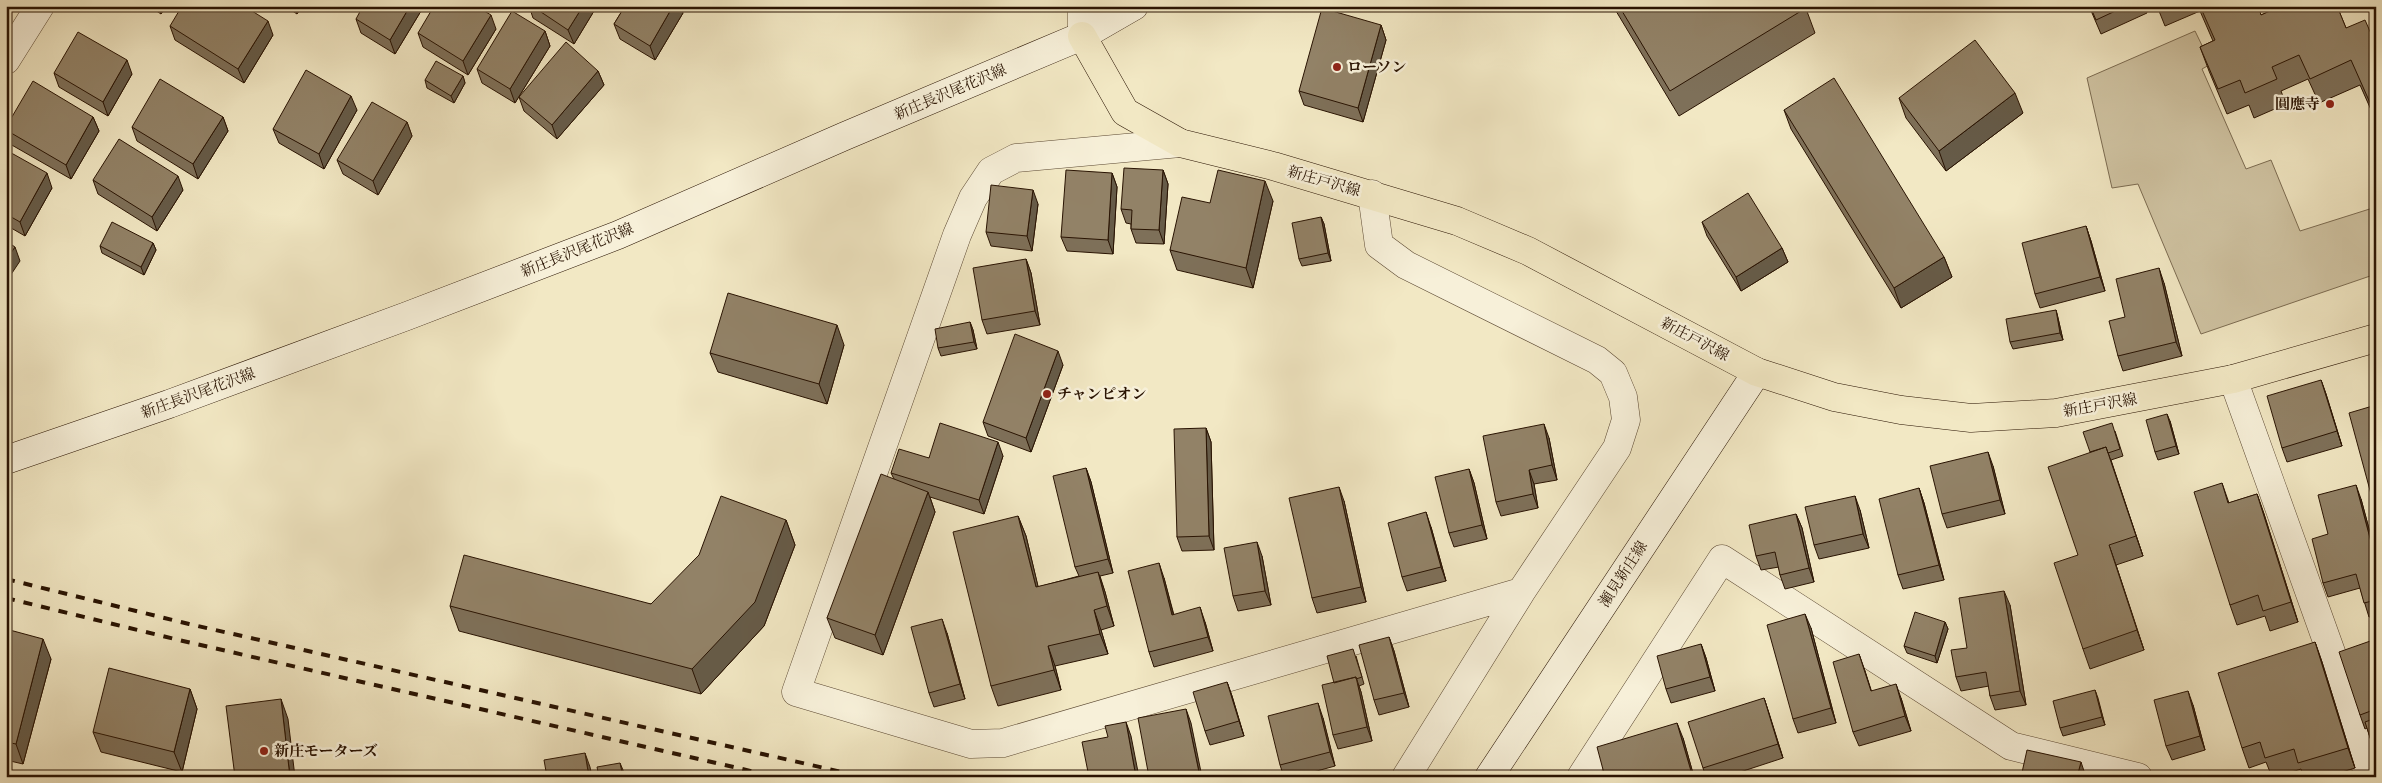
<svg xmlns="http://www.w3.org/2000/svg" width="2382" height="783" viewBox="0 0 2382 783" font-family="'IM FELL French Canon','Noto Serif JP',serif">
	<style>
		.green { fill: #d0c4a3; stroke: #7c6c52 }
		.lines { fill: none; stroke-linecap: round; stroke-linejoin: round }
		.street-casing { stroke: #5b4832; stroke-width: 29 }
		.secondary-casing { stroke: #291302; stroke-width: 29 }
		.primary-casing { stroke: #291302; stroke-width: 29 }
		.street { stroke: #f7f0d9; stroke-width: 28 }
		.secondary { stroke: #f7f0d9; stroke-width: 28 }
		.primary { stroke: #f2e8c4; stroke-width: 28 }
		.rail { stroke: #291302; stroke-width: 4; stroke-dasharray: 9 9; stroke-linecap: butt }
		.wall { fill: #7e7059; stroke: #291302 }
		.shaded-wall { fill: #665b48; stroke: #291302 }
		.building { fill: #928267; stroke: #291302 }
		.poi-dot { fill: #8f2418; stroke: #f7f0d9; stroke-width: 2 }
		.labels { text-anchor: middle; dominant-baseline: central; stroke-width: 5; stroke-linejoin: round; paint-order: stroke }
		.poi-label { font-size: 15px; font-weight: bold; fill: #291302; stroke: #f7f0d9; text-anchor: start }
		.street-label { font-size: 15px; fill: #291302; stroke: #f7f0d9 }
	</style>
	<rect width="100%" height="100%" fill="#f2e8c4"/>
	<filter id="stains"><feTurbulence type="fractalNoise" baseFrequency=".004" numOctaves="4"/><feColorMatrix values="0 0 0 0 .2 0 0 0 0 .09 0 0 0 0 .02 0 0 0 .5 -.17"/></filter>
	<radialGradient id="worn" r=".72"><stop offset=".6" stop-color="#630" stop-opacity="0"/><stop offset="1" stop-color="#630" stop-opacity=".3"/></radialGradient>
	<path class="green" d="M2195,31l16,33 -9,5 44,100 25,-9 29,71 76,-24v67l-175,60 -63,-150 -26,4 -25,-110z"/>
	<g class="lines">
		<defs>
			<path id="street" d="M1082,36v-30
				M6,60l34,-54
				M1180,143l-164,15 -25,13 -18,27 -16,37 -161,457 175,52 32,-1 518,-151
				M1372,194l7,51 27,20 191,95 16,13 10,24 3,23 -9,28 -96,144 -115,185
				M2233,379l99,276 37,122
				M1581,777l141,-218 289,187 127,31"/>
			<path id="secondary" d="M6,460l163,-56 238,-88 211,-81 227,-99 237,-100 52,-30
				M1489,777l268,-405"/>
			<path id="primary" d="M1082,36l43,76 55,31 93,23 184,55 71,30 229,121 77,25 67,13 70,8 85,-5 177,-34 143,-41"/>
		</defs>
		<use href="#street" class="street-casing"/>
		<use href="#secondary" class="secondary-casing"/>
		<use href="#primary" class="primary-casing"/>
		<use href="#street" class="street"/>
		<use href="#secondary" class="secondary"/>
		<use href="#primary" class="primary"/>
		<path class="rail" d="M6,579l183,45 675,153
			M6,598l177,43 594,136"/>
	</g>
	<path class="wall" d="M149,6h17l-5,8z
		M285,6h17l-5,8z
		M424,6l-29,48 -34,-21 -5,-14z
		M529,6h68l-23,38 -41,-26z
		M625,6h55l3,7 -28,47 -35,-21 -6,-15z
		M1613,6h192l10,27 -136,83z
		M2089,6h56l2,7 -46,21z
		M2157,6h101l3,9 9,-4 -2,-5h69l9,22 30,17v76l-16,-36 -41,18 -11,-24 -27,12 5,13 -32,14 -5,-13 -22,9 -18,-43 -9,-24 13,-6 -13,-30 -35,15z
		M1381,25l5,15 -23,82 -59,-17 -5,-14z
		M170,26l103,9 -29,48 -69,-43z
		M496,29l-28,46 -45,-28 -5,-14z
		M545,31l5,15 -35,57 -33,-20 -5,-14z
		M598,71l6,14 -47,54 -33,-28 -5,-14z
		M54,73l78,1 -24,42 -49,-29z
		M463,76l2,7 -11,20 -27,-15 -2,-8z
		M1899,98l124,15 -77,58 -40,-53z
		M357,110l-33,59 -45,-26 -6,-14z
		M1784,110l160,147 8,20 -51,31 -110,-179z
		M93,117l6,14 -28,48 -61,-35 -4,-10v-7z
		M223,117l5,14 -30,48 -61,-38 -5,-14z
		M407,122l5,14 -34,59 -35,-21 -6,-14z
		M6,150l46,38 -27,48 -19,-11z
		M1163,170l5,14 -4,60 -28,-1 -5,-14v-5l-5,-1 -5,-14z
		M1112,173l5,14 -4,67 -46,-3 -6,-14z
		M93,180l90,10 -26,41 -59,-37z
		M1273,201l-20,87 -76,-18 -7,-20 40,-47z
		M1038,204l-6,47 -41,-5 -5,-14z
		M1321,217l3,7 7,37 -29,5 -3,-7z
		M1702,222l80,26 6,14 -47,29 -34,-55z
		M2086,226l5,15 14,50 -65,17 -5,-14z
		M153,243l3,7 -12,25 -42,-22 -2,-7z
		M1026,259l5,14 9,52 -53,9 -5,-14z
		M2164,283l18,73 -59,15 -5,-15 7,-39z
		M2056,310l2,8 5,22 -50,9 -3,-7z
		M970,322l3,8 4,19 -36,7 -3,-8z
		M844,345l-17,59 -109,-32 -8,-19z
		M1063,365l-32,87 -43,-16 -5,-14z
		M2321,380l5,14 16,52 -55,16 -5,-14z
		M2376,405v101l-5,-12z
		M2170,421l9,33 -21,6 -3,-8z
		M1206,428l5,14 3,108 -32,1 -5,-14z
		M2115,431l8,25 -12,4 32,96 -27,9 28,85 -54,19 -7,-20 -5,-94 12,-103z
		M1549,438l8,42 -23,4 4,24 -37,8 -5,-14z
		M1003,456l-19,58 -54,-17 5,15 -52,143 -48,-17 -8,-20 67,-139 -3,-6 38,-15z
		M1993,466l12,48 -58,14 -5,-14z
		M1086,468l5,14 22,91 -13,3 5,16 9,34 -13,4 7,24 -53,12 6,24 -63,16 -7,-20 27,-170 8,20 12,51 41,-11 -4,-9z
		M1469,469l5,14 13,56 -33,8 -5,-14z
		M2222,483l7,20 28,-9 7,20 34,108 -28,9 -5,-15 -28,9 -7,-20z
		M1919,488l5,15 20,77 -41,9 -5,-14z
		M2361,499l15,56v61l-7,1 -9,-29 -32,9 -5,-14 5,-49z
		M1344,501l22,101 -49,11 -5,-15z
		M1860,510l9,38 -50,11 -5,-14z
		M1796,514l6,14 12,54 -29,7 -5,-14 -1,-8 -18,3 -5,-14z
		M786,520l9,25 -31,81 -63,68 -242,-63 -9,-25 201,-2z
		M1431,527l15,54 -39,10 -5,-14z
		M1262,556l9,49 -33,6 -5,-15z
		M1164,578l10,37 31,7 8,29 -59,16 -5,-15z
		M2010,605l16,100 -31,5 -5,-14 -1,-10 -28,5 -5,-14 11,-29z
		M1945,622l3,7 -11,34 -30,-10 -3,-7z
		M1811,628l25,95 -38,10 -5,-14z
		M6,629l45,30 -28,105 -17,-4z
		M947,633l18,66 -31,8 -5,-14z
		M1389,637l5,14 15,56 -30,8 -5,-15z
		M2376,639v117l-9,-28 -2,1 -5,-14z
		M2315,642l7,20 33,106 -29,9h-23l-2,-8 -25,8h-4l-6,-15 -17,6 -7,-20z
		M1701,644l5,14 9,33 -44,12 -5,-14z
		M1356,656l8,28 -5,2 2,6 11,49 -34,8 -5,-14z
		M1864,668l7,23 30,7 10,33 -52,15 -6,-14z
		M1227,682l5,14 12,40 -34,9 -5,-14z
		M190,689l7,20 -15,63 -81,-20 -8,-20z
		M2095,690l10,35 -42,11 -3,-8z
		M1764,698l19,60 -58,19h-19l-3,-9z
		M2193,705l12,45 -33,10 -6,-14z
		M1323,718l12,48 -40,11h-11l-4,-12z
		M1683,738l11,39h-89z"/>
	<path class="shaded-wall" d="M158,6h8l-5,8z
		M294,6h8l-5,8z
		M410,6h14l-29,48 -5,-14z
		M583,6h14l-23,38 -6,-14z
		M673,6h7l3,7 -28,47 -5,-14z
		M491,15l5,14 -28,46 -5,-14z
		M268,21l5,14 -29,48 -6,-14z
		M1381,25l5,15 -23,82 -5,-14z
		M545,31l5,15 -35,57 -5,-14z
		M127,60l5,14 -24,42 -5,-14z
		M598,71l6,14 -47,54 -5,-14z
		M463,76l2,7 -11,20 -3,-7z
		M2015,93l8,20 -77,58 -7,-20z
		M351,96l6,14 -33,59 -5,-15z
		M93,117l6,14 -28,48 -5,-14z
		M223,117l5,14 -30,48 -5,-15z
		M407,122l5,14 -34,59 -5,-14z
		M1163,170l5,14 -4,60 -5,-14z
		M47,173l5,15 -27,48 -5,-14z
		M1112,173l5,14 -4,67 -5,-14z
		M178,176l5,14 -26,41 -5,-14z
		M1265,181l8,20 -20,87 -7,-20z
		M1033,190l5,14 -6,47 -5,-15z
		M1321,217l3,7 7,37 -3,-8z
		M2086,226l5,15 14,50 -5,-14z
		M153,243l3,7 -12,25 -3,-8z
		M15,247l5,14 -14,21v-22z
		M1782,248l6,14 -47,29 -5,-14z
		M1944,257l8,20 -51,31 -7,-20z
		M1026,259l5,14 9,52 -5,-14z
		M2159,268l5,15 18,73 -6,-14z
		M2056,310l2,8 5,22 -3,-7z
		M970,322l3,8 4,19 -3,-7z
		M837,325l7,20 -17,59 -8,-20z
		M1058,351l5,14 -32,87 -5,-14z
		M2321,380l5,14 16,52 -5,-15z
		M2167,414l3,7 9,33 -3,-8z
		M1544,424l5,14 8,42 -5,-15z
		M1206,428l5,14 3,108 -5,-14z
		M998,442l5,14 -19,58 -5,-14z
		M2106,447l7,20 30,89 -7,-20z
		M1988,452l5,14 12,48 -5,-14z
		M1086,468l5,14 22,91 -5,-14z
		M1469,469l5,14 13,56 -5,-14z
		M1529,470l5,14 4,24 -5,-14z
		M2356,485l5,14 15,56v6z
		M1339,487l5,14 22,101 -5,-15z
		M1919,488l5,15 20,77 -5,-15z
		M928,492l7,20 -52,143 -8,-20z
		M2257,494l7,20 34,108 -7,-20z
		M1855,496l5,14 9,38 -6,-14z
		M1426,512l5,15 15,54 -5,-14z
		M1796,514l6,14 12,54 -5,-14z
		M1018,516l8,20 17,71 -7,-20z
		M786,520l9,25 -31,81 -63,68 -9,-25z
		M1257,542l5,14 9,49 -6,-14z
		M2109,545l7,20 28,85 -7,-20z
		M1159,563l5,15 13,51 -5,-14z
		M1098,572l7,20 9,34 -7,-20z
		M2004,591l6,14 16,100 -6,-14z
		M1200,607l5,15 8,29 -5,-14z
		M1094,610l7,20 7,24 -8,-20z
		M1805,614l6,14 25,95 -5,-15z
		M942,619l5,14 18,66 -5,-15z
		M1945,622l3,7 -11,34 -2,-7z
		M1389,637l5,14 15,56 -5,-14z
		M43,639l8,20 -28,105 -7,-20z
		M2315,642l7,20 33,106 -7,-20z
		M1701,644l5,14 9,33 -5,-14z
		M1048,646l7,20 6,24 -7,-20z
		M1859,654l5,14 12,37 -5,-14z
		M1356,677l5,15 11,49 -5,-14z
		M1227,682l5,14 12,40 -5,-15z
		M1896,684l5,14 10,33 -6,-15z
		M190,689l7,20 -15,63 -8,-20z
		M2095,690l3,8 7,27 -3,-8z
		M2188,691l5,14 12,45 -5,-14z
		M1764,698l5,15 14,45 -5,-14z
		M281,699l7,20 7,58h-5z
		M1318,703l5,15 12,48 -5,-14z
		M1186,709l5,14 11,54h-2z
		M1126,722l5,14 8,41h-3z
		M1677,723l6,15 11,39 -3,-6z
		M585,753l5,14 2,10h-3z
		M2081,762l5,15h-9z
		M620,763l3,7 1,7h-1z"/>
	<path class="building" d="M182,6h62l24,15 -30,48 -68,-43z
		M363,6h47l-20,34 -34,-21z
		M434,6h42l15,9 -28,46 -45,-28z
		M532,6h51l-15,24z
		M625,6h48l-23,40 -36,-22z
		M1619,6h186l1,2 -136,83z
		M2090,6h36l-30,14z
		M2200,6h58l3,9 9,-4 -1,-5h68l9,22 19,-8 11,25v58l-5,2 -20,-45 -41,19 -11,-24 -27,12 5,12 -32,14 -5,-13 -22,9 -18,-42 15,-7z
		M1322,8l59,17 -23,83 -59,-17z
		M512,11l33,20 -35,58 -33,-20z
		M78,32l49,28 -24,42 -49,-29z
		M1975,40l40,53 -76,58 -40,-53z
		M566,42l32,29 -46,54 -33,-28z
		M436,61l27,15 -12,20 -26,-16z
		M306,70l45,26 -32,58 -46,-25z
		M1834,78l110,179 -50,31 -110,-178z
		M160,79l63,38 -30,47 -61,-37z
		M33,81l60,36 -27,48 -60,-35v-3z
		M372,102l35,20 -34,59 -36,-21z
		M119,139l59,37 -26,41 -59,-37z
		M6,150l41,23 -27,49 -14,-8z
		M1124,168l39,2 -4,60 -28,-1 1,-19 -11,-1z
		M1066,170l46,3 -4,67 -47,-3z
		M1218,170l47,11 -19,87 -76,-18 12,-53 28,6z
		M991,185l42,5 -6,46 -41,-4z
		M1748,193l34,55 -46,29 -34,-55z
		M1321,217l7,36 -29,6 -7,-36z
		M112,222l41,21 -12,24 -41,-21z
		M2086,226l14,51 -65,17 -13,-51z
		M6,241l9,6 -9,13z
		M1026,259l9,52 -53,9 -9,-52z
		M2159,268l17,74 -58,14 -9,-35 16,-4 -9,-38z
		M728,293l109,32 -18,59 -109,-31z
		M2056,310l4,23 -50,9 -4,-23z
		M970,322l4,20 -36,6 -3,-19z
		M1015,334l43,17 -32,87 -43,-16z
		M2321,380l16,51 -55,17 -15,-52z
		M2376,405v88l-5,1 -22,-81z
		M2167,414l9,32 -21,6 -9,-32z
		M940,423l58,19 -19,58 -88,-27 8,-24 30,9z
		M2112,423l8,26 -12,4 -2,-6 -16,5 -7,-20z
		M1544,424l8,41 -23,5 4,24 -37,8 -13,-66z
		M1206,428l3,108 -32,1 -3,-108z
		M2106,447l30,89 -27,9 28,85 -54,19 -29,-86 24,-8 -30,-88z
		M1988,452l12,48 -58,14 -12,-48z
		M1086,468l22,91 -33,8 -22,-91z
		M1469,469l13,56 -33,8 -14,-56z
		M881,474l47,18 -53,143 -48,-17z
		M2222,483l6,20 29,-9 34,108 -28,9 -5,-16 -28,10 -36,-113z
		M2356,485l20,76v39l-12,3 -8,-29 -33,9 -11,-44 16,-5 -10,-39z
		M1339,487l22,100 -49,11 -23,-100z
		M1919,488l20,77 -41,10 -19,-76z
		M721,496l65,24 -31,82 -63,67 -242,-63 14,-51 187,49 48,-49z
		M1855,496l8,38 -49,11 -9,-38z
		M1426,512l15,55 -39,10 -14,-54z
		M1796,514l13,54 -29,7 -5,-23 -19,4 -7,-31z
		M1018,516l18,71 62,-15 9,34 -13,4 6,24 -52,12 6,24 -63,16 -38,-154z
		M1257,542l8,49 -32,5 -9,-48z
		M1159,563l13,52 28,-8 8,30 -59,15 -21,-81z
		M2004,591l16,100 -30,5 -4,-24 -30,5 -5,-27 16,-2 -8,-50z
		M1915,612l30,10 -10,34 -31,-10z
		M1805,614l26,94 -38,11 -26,-94z
		M942,619l18,65 -31,9 -18,-66z
		M6,629l37,10 -27,105 -10,-2z
		M1389,637l15,56 -30,7 -15,-55z
		M2376,639v70l-16,6 -21,-63z
		M2315,642l33,106 -50,15 -4,-14 -29,9 -5,-16 -18,6 -24,-75z
		M1701,644l9,33 -44,12 -9,-33z
		M1353,649l9,28 -6,2v-2l-22,6 -7,-27z
		M1859,654l12,37 25,-7 9,32 -52,16 -20,-70z
		M109,668l81,21 -16,63 -81,-20z
		M1356,677l11,50 -34,8 -11,-50z
		M1227,682l12,39 -34,10 -12,-39z
		M2095,690l7,27 -42,11 -7,-27z
		M2188,691l12,45 -34,10 -12,-46z
		M1764,698l14,46 -75,24 -15,-46z
		M281,699l9,78h-55l-9,-71z
		M1318,703l12,49 -50,13 -12,-49z
		M1186,709l14,68h-51l-11,-59z
		M2376,718v38l-11,-34z
		M1126,722l10,55h-47l-7,-35 26,-5 -3,-11z
		M1677,723l14,48 -21,6h-65l-8,-30z
		M2027,750l54,12 -4,15h-56z
		M585,753l4,24h-42l-3,-17z
		M620,763l3,14h-24l-2,-10z
		M534,772l1,5h-20z"/>
	<g class="poi-dot">
		<circle cx="1337" cy="67" r="5"/>
		<circle cx="2330" cy="104" r="5"/>
		<circle cx="1047" cy="394" r="5"/>
		<circle cx="264" cy="751" r="5"/>
	</g>
	<g class="labels">
		<g class="poi-label">
			<text x="1347" y="67">ローソン</text>
			<text x="2320" y="104" text-anchor="end">圓應寺</text>
			<text x="1057" y="394">チャンピオン</text>
			<text x="274" y="751">新庄モーターズ</text>
		</g>
		<g class="street-label">
			<text transform="translate(950 92) rotate(-23)">新庄長沢尾花沢線</text>
			<text transform="translate(1324 181) rotate(16)">新庄戸沢線</text>
			<text transform="translate(577 250) rotate(-22)">新庄長沢尾花沢線</text>
			<text transform="translate(1695 339) rotate(28)">新庄戸沢線</text>
			<text transform="translate(198 393) rotate(-20)">新庄長沢尾花沢線</text>
			<text transform="translate(2100 405) rotate(-10)">新庄戸沢線</text>
			<text transform="translate(1623 574) rotate(-57)">瀬見新庄線</text>
		</g>
	</g>
	<rect width="2382" height="783" fill="none" stroke="#f2e8c4" stroke-width="25"/>
	<rect x="8" y="8" width="2367" height="768" fill="none" stroke="#291302" stroke-width="2.5"/>
	<rect x="12" y="12" width="2357" height="758" fill="none" stroke="#291302"/>
	<rect width="100%" height="100%" filter="url(#stains)"/>
	<rect width="100%" height="100%" fill="url(#worn)"/>
</svg>
